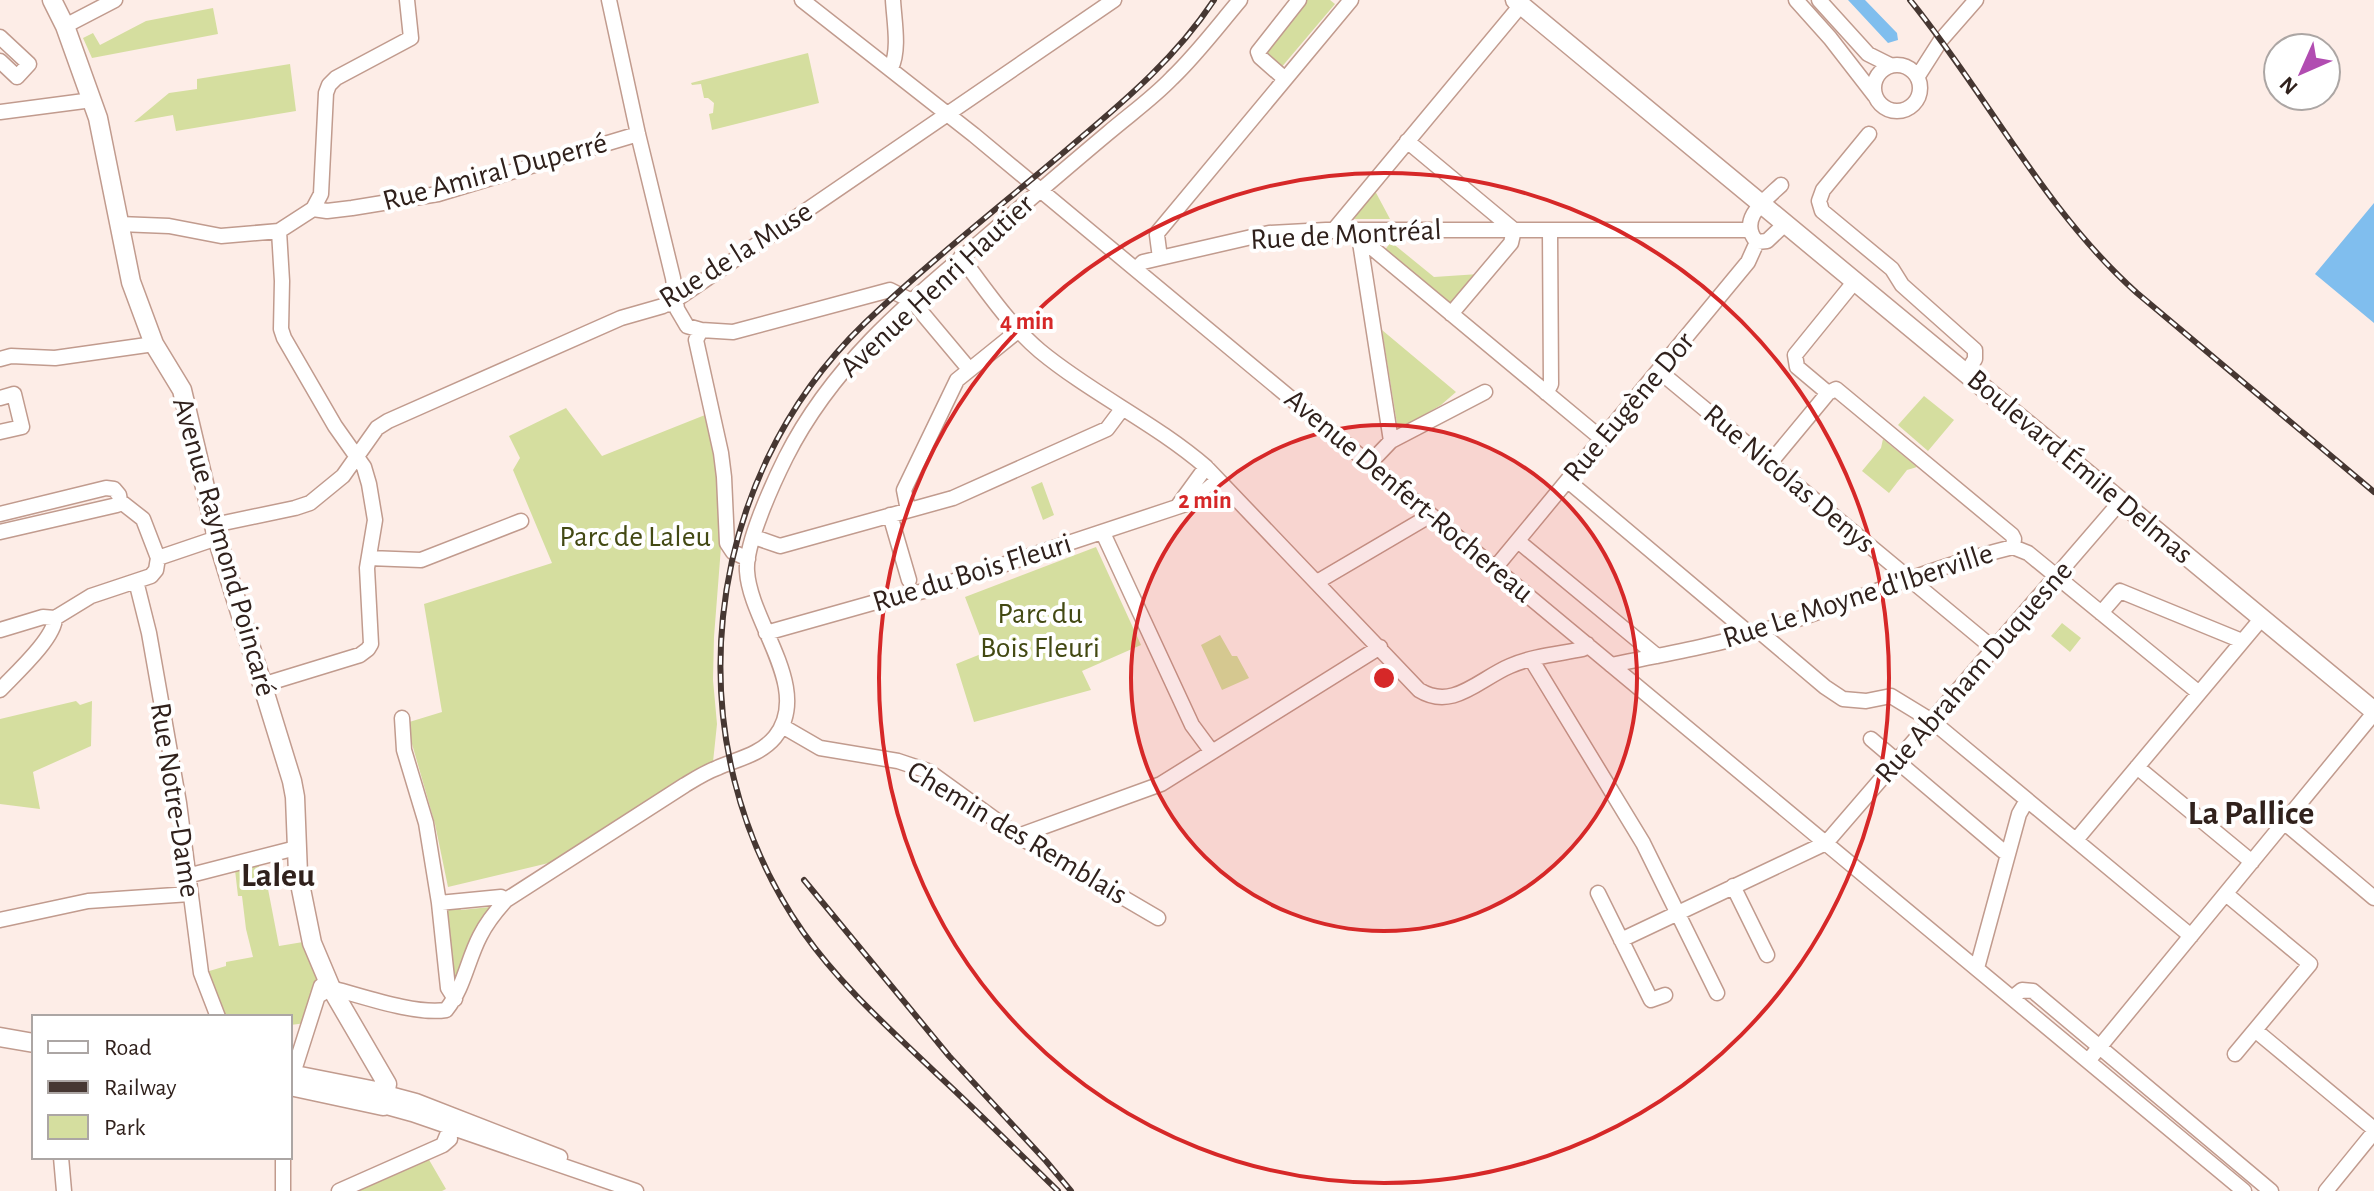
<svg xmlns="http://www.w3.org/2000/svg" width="2374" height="1191" viewBox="0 0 2374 1191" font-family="'Alegreya Sans',sans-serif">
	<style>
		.green { fill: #d5de9f }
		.water { fill: #80beee }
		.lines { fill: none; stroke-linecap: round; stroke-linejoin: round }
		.minor-casing { stroke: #c19b8e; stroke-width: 17 }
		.major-casing { stroke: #c19b8e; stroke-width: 21 }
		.minor { stroke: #fff; stroke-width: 14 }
		.major { stroke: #fff; stroke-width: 18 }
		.rail-casing { stroke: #463732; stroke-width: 6 }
		.rail { stroke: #fff; stroke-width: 3; stroke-dasharray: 9; stroke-linecap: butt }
		.ring { fill: none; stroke: #d62828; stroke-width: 4 }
		.labels { text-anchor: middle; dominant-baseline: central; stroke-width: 8; stroke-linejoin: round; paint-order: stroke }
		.street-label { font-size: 30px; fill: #30211c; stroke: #fff }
		.park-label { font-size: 30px; fill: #434913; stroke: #fff }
		.quarter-label { font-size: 34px; font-weight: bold; fill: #30211c; stroke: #fff }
		.centre { fill: #d62828; stroke: #fff; stroke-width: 4 }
		.ring-label { font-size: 24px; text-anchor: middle; font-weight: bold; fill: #d62828; stroke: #fff; stroke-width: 8; stroke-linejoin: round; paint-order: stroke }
	</style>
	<rect width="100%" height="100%" fill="#fdede7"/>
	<path class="green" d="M1302,0h28l5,4 -55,65 -17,-16z
		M213,8l5,26 -126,24 -9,-20 10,-5 7,12 46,-24z
		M808,53l11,50 -107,27 -3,-16 4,-1 1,-10 -6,-5h-4l-3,-14 -9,1 -1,-2z
		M290,64l6,47 -120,20 -3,-16 -39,7 35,-29 28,-4v-10z
		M1374,189l16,30h-41z
		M1391,242l43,35 45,-3 -28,33 -67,-56z
		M1382,330l74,62 -15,13 -43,25z
		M1924,396l30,24 -26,31 -30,-26z
		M566,408l36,48 108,-43 12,61v60l-8,103 -1,43 4,44 -4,38 -90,54 -66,45 -109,26 -13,-63 -29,-101 36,-11 -18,-108 128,-41 -39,-93 7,-12 -11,-22z
		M1883,439l34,28 -10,3 -18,23 -27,-22 19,-23z
		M1042,482l12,33 -11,5 -12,-33z
		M1096,547l45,98 -59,26 9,19 -117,32 -18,-58 30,-12 -21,-55z
		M2062,623l19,15 -11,14 -19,-16z
		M1220,635l12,21h5l12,22 -27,12 -21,-45z
		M76,701l4,4 12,-4 -1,45 -58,26 7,37 -40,-5v-85z
		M259,865l4,24h5l11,57 24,-4 15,35 -11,46 -17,2v-8h-68l-16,-45 20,-6v-4l27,-5 -7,-28 -4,-33h-4l-3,-26z
		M458,905l3,5 29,-3 -15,27 -16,49h-6l-2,-2 3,-1 -6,-59 -3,-7 7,-7z
		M428,1158l18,31 -4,2h-90z"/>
	<path class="water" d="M1848,0h17l32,33 1,7 -10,3z
		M2374,203v120l-59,-49z"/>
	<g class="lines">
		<defs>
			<path id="minor" d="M609,0l29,134 35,144 4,31 10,17 14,4 32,2 157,-42 22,11 57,68
				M802,0l172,135 1270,1056
				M1796,0l34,38 45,58
				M1819,0l49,54 22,11
				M65,26l50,-26
				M0,37l29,27 -12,13 -17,-16
				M1874 88a23 23 0 1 1 46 0a23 23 0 1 1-46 0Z
				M891,68c9,-18 3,-48 2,-68
				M1918,76l23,-36 35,-40
				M1285,79l-25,-22 -2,-5 41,-52
				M0,112l92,-12
				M1869,134l-46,56 -4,11 3,10 70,58 10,16 73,65v9l-9,14
				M1407,141l107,89 -3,13 -60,71
				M1781,185c-16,15 -44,35 -24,57l10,-1 18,-17
				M313,209l8,-15 5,-101 3,-8 7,-7 75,-40 -4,-38
				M119,224l50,2 52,10 58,-5 34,-22 14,2 25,-3 86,-14 200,-60
				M1333,231l188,-226
				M1359,236l32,205
				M1359,237l243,202
				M961,257c24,32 49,69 79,94 52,43 115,72 166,116l213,223c34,21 60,-11 91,-24 23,-10 48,-12 73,-17l4,-5
				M1160,258l-3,-23 1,-3 193,-232
				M1136,269l7,-7 17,-4 109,-25 57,-3h423
				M701,330l-5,10 25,113 3,24 3,66 6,9 15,7
				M0,359l11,-3 44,2 99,-14
				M1659,371l335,278
				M1546,393l5,-9 -1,-153
				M1828,393l-31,-26 -2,-12 60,-74
				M0,398l14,-4 8,33 -22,5
				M1770,463l58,-70 8,-4 176,146 2,4 -1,8
				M1369,464l22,-23 94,-49
				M1568,481l182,153
				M120,501l23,18 15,39
				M1177,507l15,-5 26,-22
				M908,510l-4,-20 53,-110 62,-50
				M0,514l106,-26 8,1 5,6 1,6 -3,4 -117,27
				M890,515l19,65
				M214,525l81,-17 15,-5 33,-27 34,-48 11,-7 233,-103 42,-12 14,-7 437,-299
				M1103,533l89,192 20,27
				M754,537l26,9 173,-48 154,-69 15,-20
				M1518,541l139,115
				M369,558l52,2 100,-39
				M1495,568l253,-306 9,-20
				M136,581l13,52 30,170 22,170 17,44
				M1317,582l114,-67
				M2101,613l19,-22 122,50
				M0,630l43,-13 12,1 36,-22 60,-20 5,-6 2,-12 59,-20
				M1760,632l65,55 18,12 23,2 25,-5 41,25 259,215
				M766,633l110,-31 48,-11 253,-84 29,-40
				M1531,659l112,184 74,150
				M1611,665c50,-10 102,-19 151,-34 84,-26 165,-63 251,-84l15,6 171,140
				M262,685l98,-30 8,-6 3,-5 -4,-76 8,-48 -6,-36 -5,-17 -29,-41 -51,-88 -3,-9 1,-48 -3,-50
				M0,690c14,-15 55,-52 55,-72
				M402,718l2,32 22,73 13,80 9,85 7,11
				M782,726l38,22 78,13 30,10 90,65 140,82
				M1871,739l132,112 5,1
				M2137,767l115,95
				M2285,823l89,75
				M1018,836l143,-52 219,-137
				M2076,840l186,-222
				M187,876l109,-28
				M1733,886l34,69
				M1598,893l53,107 14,-5
				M2226,894l84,70 -75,90
				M439,903l62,-6 5,3
				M0,920l88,-19 102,-7
				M1621,940l205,-97 295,-342
				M1977,968l42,-154 8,-14
				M318,996l13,-8 4,1c30,8 82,26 111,21 18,-22 21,-49 34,-74 7,-14 16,-25 26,-36l179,-115c10,-6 21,-13 32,-17 20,-9 43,-13 58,-31 38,-48 -25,-114 -28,-166 -2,-27 26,-88 39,-114 45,-89 117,-151 193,-214 43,-37 86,-74 129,-110 21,-18 45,-35 64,-55 25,-24 46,-52 68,-78
				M2012,998l10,-8 11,1 238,200
				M2255,1030l119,99
				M2088,1061l286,-348
				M290,1083l31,-97
				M386,1093l30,8 144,56
				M383,1106l29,8 224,77
				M443,1145l7,-17 7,-4
				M61,1157l3,34
				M283,1191v-34
				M339,1191l104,-46 7,-6
				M2326,1191l48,-59"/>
			<path id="major" d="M52,0l13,26 33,92 33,164 23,62 28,46 35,148 75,243 3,16 3,77 14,69 19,45 56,96 -4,22 -93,-20
				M1515,0l859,711
				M0,1037l34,6
				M290,1074l96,19"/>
		</defs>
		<use href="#minor" class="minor-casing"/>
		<use href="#major" class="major-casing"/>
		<use href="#minor" class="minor"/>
		<use href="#major" class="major"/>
		<defs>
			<path id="rail" d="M1910,0c78,96 134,210 227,293l237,199
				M804,880l145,176 97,105 25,30
				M1058,1191c-40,-39 -79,-78 -120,-116 -47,-45 -97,-89 -135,-143 -131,-188 -103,-450 62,-609 67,-64 142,-122 212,-182 51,-43 100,-85 137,-141"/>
		</defs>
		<use href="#rail" class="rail-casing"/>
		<use href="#rail" class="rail"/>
	</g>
	<circle cx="1384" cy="678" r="253" fill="#d62828" fill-opacity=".12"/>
	<g class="ring">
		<circle cx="1384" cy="678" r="253"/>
		<circle cx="1384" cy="678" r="505"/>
	</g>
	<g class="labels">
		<g class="street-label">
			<text transform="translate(495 172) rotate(-15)">Rue Amiral Duperré</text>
			<text transform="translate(1346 235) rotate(-3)">Rue de Montréal</text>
			<text transform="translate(736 255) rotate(-32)">Rue de la Muse</text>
			<text transform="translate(937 286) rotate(-43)">Avenue Henri Hautier</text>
			<text transform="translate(1629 407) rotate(-50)">Rue Eugène Dor</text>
			<text transform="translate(2080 467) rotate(40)">Boulevard Émile Delmas</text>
			<text transform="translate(1789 479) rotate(40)">Rue Nicolas Denys</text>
			<text transform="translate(1409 496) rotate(40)">Avenue Denfert-Rochereau</text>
			<text transform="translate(224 547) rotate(74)">Avenue Raymond Poincaré</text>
			<text transform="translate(972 573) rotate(-17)">Rue du Bois Fleuri</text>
			<text transform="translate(1858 596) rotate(-18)">Rue Le Moyne d'Iberville</text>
			<text transform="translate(1974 672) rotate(-49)">Rue Abraham Duquesne</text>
			<text transform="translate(175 800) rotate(81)">Rue Notre-Dame</text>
			<text transform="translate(1017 833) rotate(31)">Chemin des Remblais</text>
		</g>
		<g class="park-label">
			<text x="635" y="537">Parc de Laleu</text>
			<text x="1040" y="614">Parc du<tspan x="1040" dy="34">Bois Fleuri</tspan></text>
		</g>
		<g class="quarter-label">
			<text x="2251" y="814">La Pallice</text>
			<text x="278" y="876">Laleu</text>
		</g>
	</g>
	<circle cx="1384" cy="678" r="12" class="centre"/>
	<g class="ring-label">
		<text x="1027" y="329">4 min</text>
		<text x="1205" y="508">2 min</text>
	</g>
	<rect x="32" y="1015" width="260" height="144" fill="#ffffff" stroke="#aca6a4" stroke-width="2"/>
	<rect x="48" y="1041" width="40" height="12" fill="#ffffff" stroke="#aca6a4" stroke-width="2"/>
	<text x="104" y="1055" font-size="24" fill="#30211c">Road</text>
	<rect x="48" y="1081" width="40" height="12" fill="#463732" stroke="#aca6a4" stroke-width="2"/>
	<text x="104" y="1095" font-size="24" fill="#30211c">Railway</text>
	<rect x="48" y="1115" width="40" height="24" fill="#d5de9f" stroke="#aca6a4" stroke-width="2"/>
	<text x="104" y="1135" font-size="24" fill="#30211c">Park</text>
	<g transform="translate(2302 72) rotate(225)"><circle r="38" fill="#ffffff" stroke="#aca6a4" stroke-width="2"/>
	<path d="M0-6L14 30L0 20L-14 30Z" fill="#b14cb1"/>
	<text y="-12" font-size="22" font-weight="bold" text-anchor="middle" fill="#30211c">N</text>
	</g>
</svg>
